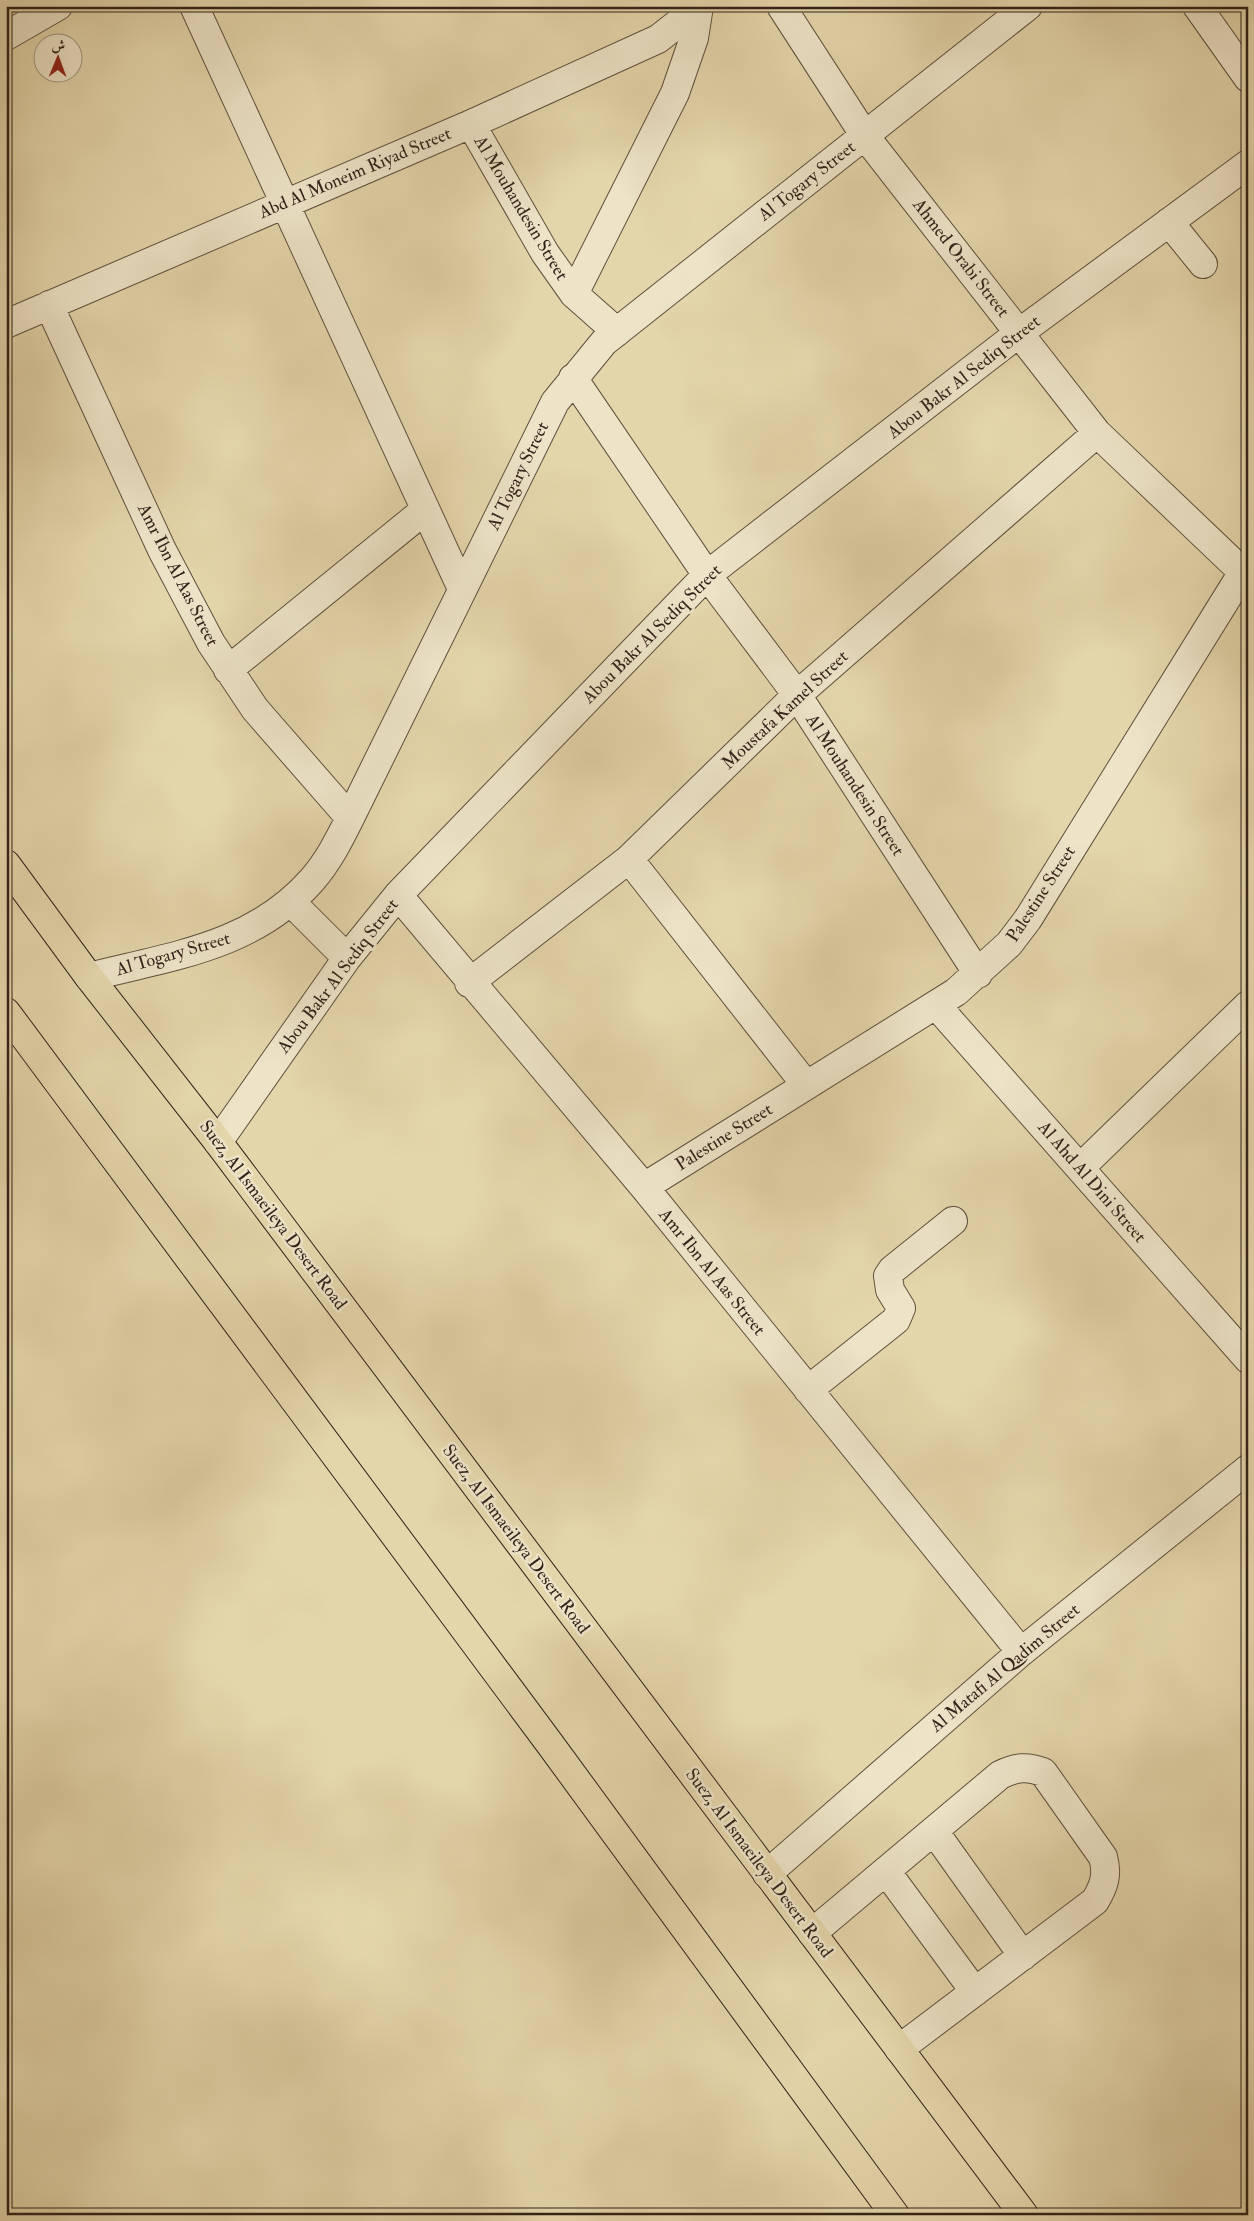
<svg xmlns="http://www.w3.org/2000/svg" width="1254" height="2221" viewBox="0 0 1254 2221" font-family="'IM FELL Double Pica',Amiri,serif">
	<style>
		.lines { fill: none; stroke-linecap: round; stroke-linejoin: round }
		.minor-casing { stroke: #5e503e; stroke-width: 30 }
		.highway-casing { stroke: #31231a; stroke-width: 30 }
		.minor { stroke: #ede4c8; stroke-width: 28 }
		.highway { stroke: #e4d6ab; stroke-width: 28 }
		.labels { text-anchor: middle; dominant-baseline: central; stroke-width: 5; stroke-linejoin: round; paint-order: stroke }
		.street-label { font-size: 18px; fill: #31231a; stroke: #ede4c8 }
	</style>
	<rect width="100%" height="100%" fill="#e4d6ab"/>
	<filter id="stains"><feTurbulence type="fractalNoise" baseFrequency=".004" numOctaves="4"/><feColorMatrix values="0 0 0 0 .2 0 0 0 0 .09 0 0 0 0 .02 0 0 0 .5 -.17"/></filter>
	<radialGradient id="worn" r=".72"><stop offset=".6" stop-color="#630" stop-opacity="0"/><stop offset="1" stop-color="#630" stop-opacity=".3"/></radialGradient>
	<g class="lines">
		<defs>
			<path id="minor" d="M194,6l268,583
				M781,6l84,130 232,297 151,144
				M1197,6l51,72
				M6,36l52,-30
				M471,124l74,129 29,41 43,38
				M1169,222l34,42
				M574,294l101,-201 19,-55 5,-32
				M49,305l113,245 49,93 44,66 95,109
				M6,324l465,-200 187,-85 23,-18 13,-15
				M573,378l134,197 90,120 181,279
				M228,670l197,-160
				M629,859l177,226
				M398,895l246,292 377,465
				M291,902l56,56
				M89,977c82,-21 164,-30 223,-97 16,-18 27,-40 38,-62l205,-416 49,-60 424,-336
				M469,983l160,-124 168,-164 300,-262
				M936,1005l312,354
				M218,1142l129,-184 51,-63 309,-320 312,-242 229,-169
				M1080,1168l168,-163
				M644,1187l312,-195 53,-48 19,-25 215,-347
				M808,1390l88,-70 5,-12 -11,-18 -2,-14 4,-6 61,-49
				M934,1831l89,125
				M886,1871l89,121
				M767,1874l254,-222 227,-183
				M812,1933l188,-158c16,-8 27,-9 43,-3l60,85c5,18 1,29 -8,44l-196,148"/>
			<path id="highway" d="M6,864l83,113 129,165 806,1073
				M6,1012l544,732 345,471"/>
		</defs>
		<use href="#minor" class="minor-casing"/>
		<use href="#highway" class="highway-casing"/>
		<use href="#minor" class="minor"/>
		<use href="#highway" class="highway"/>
	</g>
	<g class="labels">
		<g class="street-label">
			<text transform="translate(355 173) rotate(-23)">Abd Al Moneim Riyad Street</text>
			<text transform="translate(807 181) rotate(-38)">Al Togary Street</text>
			<text transform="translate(521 208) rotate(59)">Al Mouhandesin Street</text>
			<text transform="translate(961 258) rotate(52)">Ahmed Orabi Street</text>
			<text transform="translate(964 377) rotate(-38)">Abou Bakr Al Sediq Street</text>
			<text transform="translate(518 476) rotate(-64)">Al Togary Street</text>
			<text transform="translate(178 575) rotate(63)">Amr Ibn Al Aas Street</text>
			<text transform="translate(652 634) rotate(-45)">Abou Bakr Al Sediq Street</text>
			<text transform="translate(785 710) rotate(-43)">Moustafa Kamel Street</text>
			<text transform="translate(855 785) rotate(57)">Al Mouhandesin Street</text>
			<text transform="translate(1041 894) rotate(-57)">Palestine Street</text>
			<text transform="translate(173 954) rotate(-16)">Al Togary Street</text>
			<text transform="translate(338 976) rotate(-53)">Abou Bakr Al Sediq Street</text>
			<text transform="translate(724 1137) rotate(-32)">Palestine Street</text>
			<text transform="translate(1092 1182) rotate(49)">Al Ahd Al Dini Street</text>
			<text transform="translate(273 1215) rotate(53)">Suez, Al Ismaeileya Desert Road</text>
			<text transform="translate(712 1272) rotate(51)">Amr Ibn Al Aas Street</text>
			<text transform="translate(516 1539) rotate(53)">Suez, Al Ismaeileya Desert Road</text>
			<text transform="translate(1005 1668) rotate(-40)">Al Matafi Al Qadim Street</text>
			<text transform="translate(759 1863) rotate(53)">Suez, Al Ismaeileya Desert Road</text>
		</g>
	</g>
	<rect width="1254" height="2221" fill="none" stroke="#e4d6ab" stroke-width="25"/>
	<rect x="8" y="8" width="1239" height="2206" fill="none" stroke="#31231a" stroke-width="2.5"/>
	<rect x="12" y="12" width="1229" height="2196" fill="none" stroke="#31231a"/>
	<g transform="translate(58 58) rotate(1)"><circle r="24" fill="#ede4c8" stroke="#a29782"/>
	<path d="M0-4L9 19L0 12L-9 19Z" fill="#8f2418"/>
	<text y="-8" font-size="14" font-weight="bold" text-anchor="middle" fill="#31231a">ش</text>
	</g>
	<rect width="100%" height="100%" filter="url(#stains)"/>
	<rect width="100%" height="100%" fill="url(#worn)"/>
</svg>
